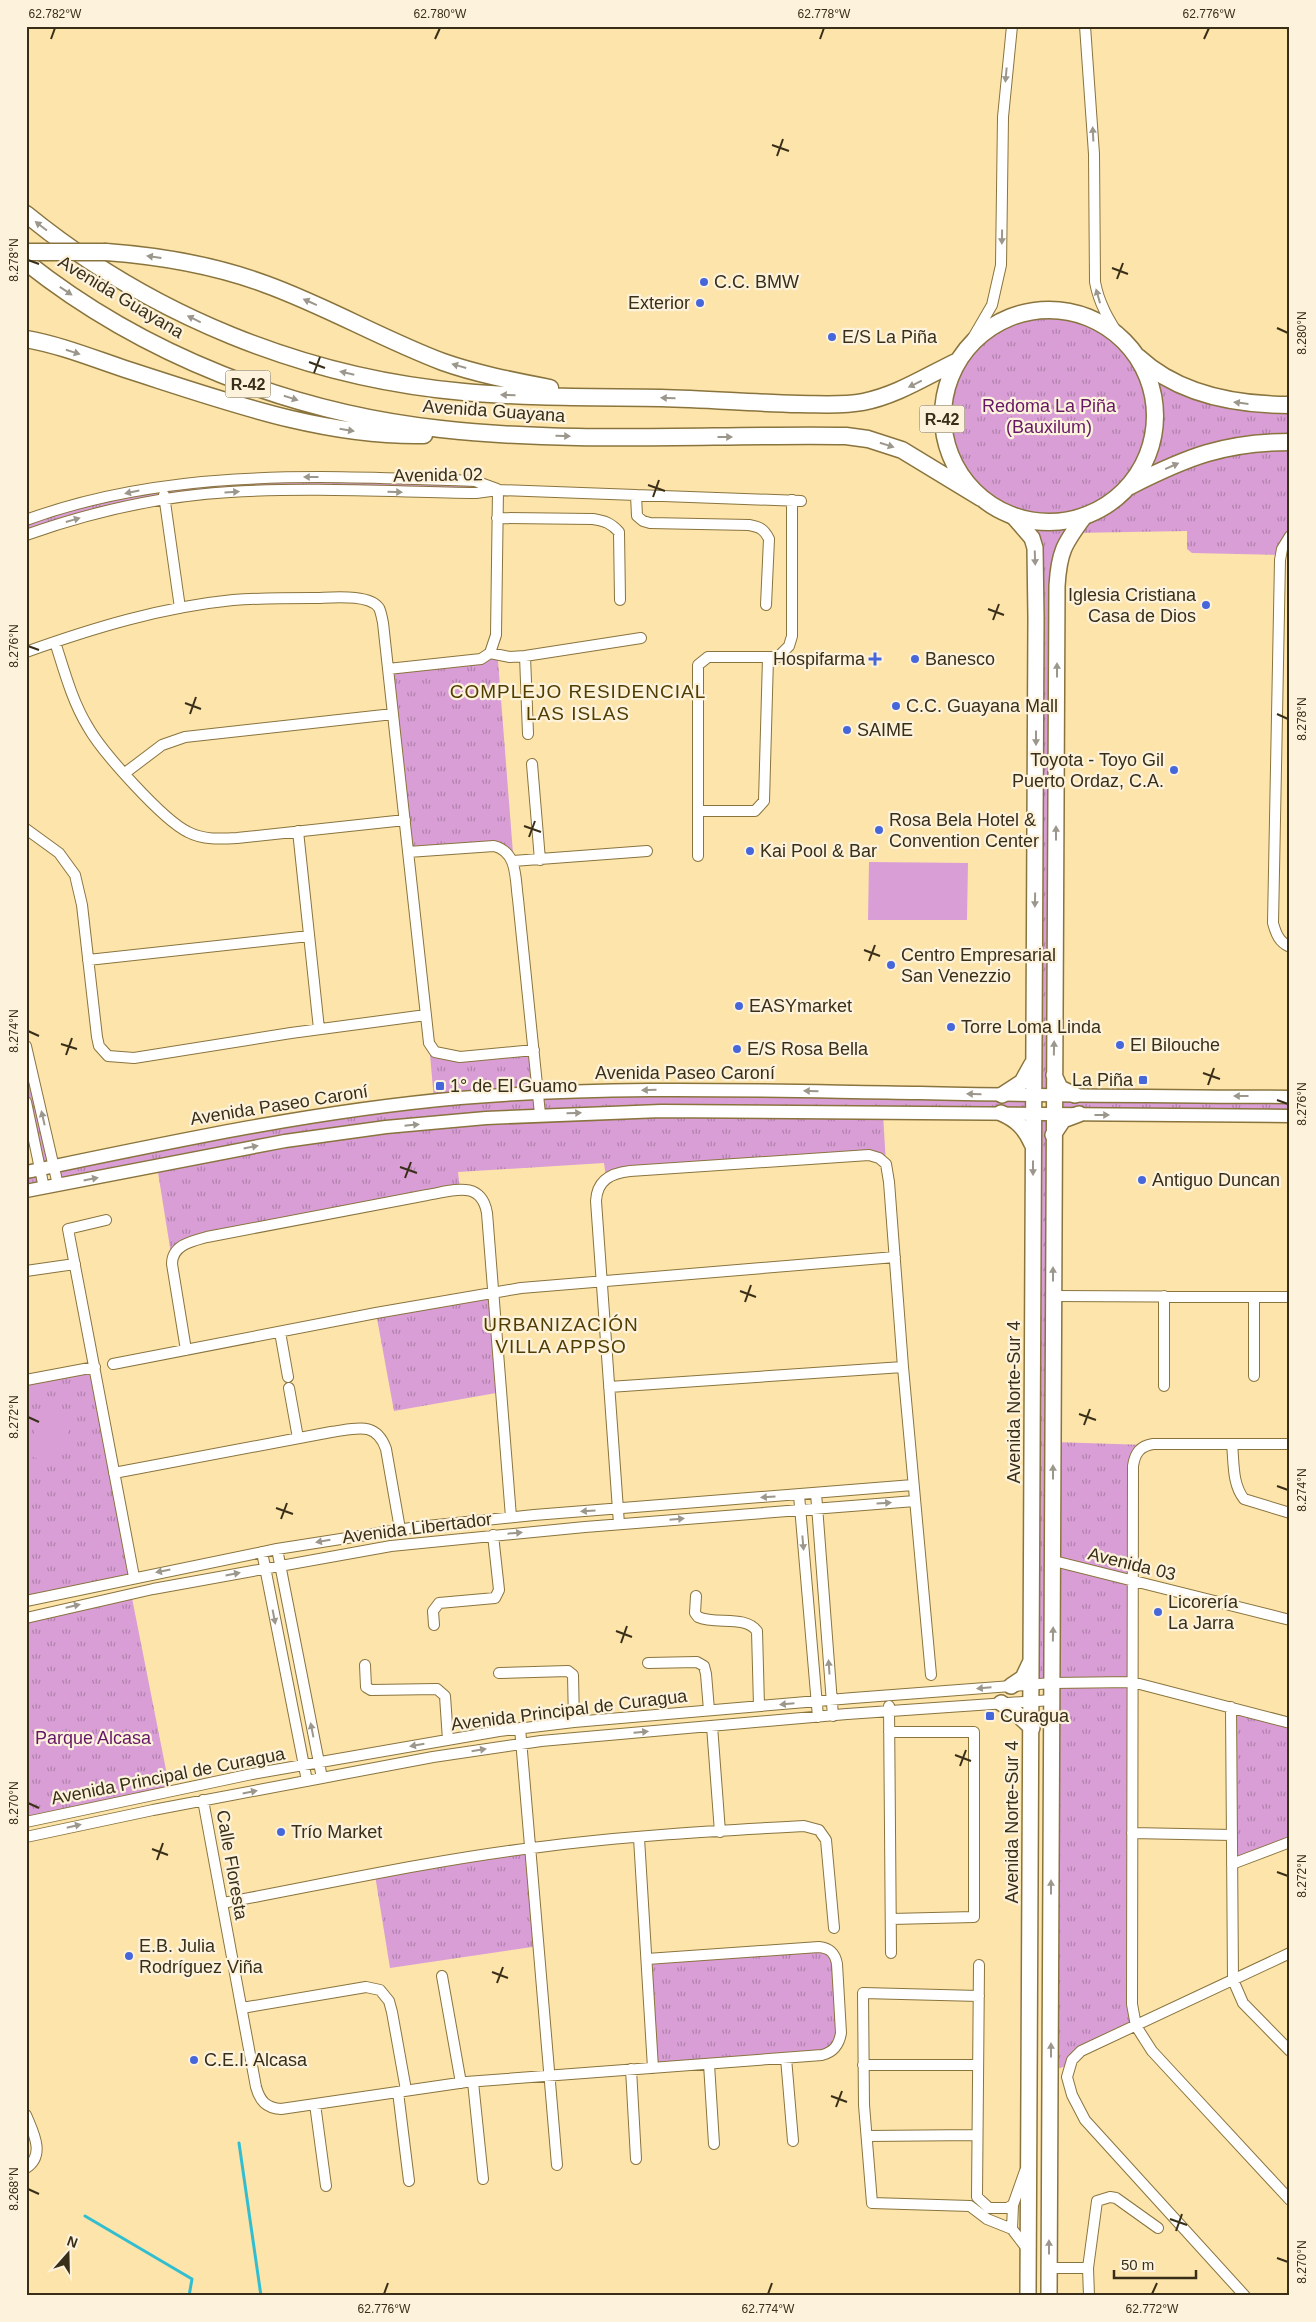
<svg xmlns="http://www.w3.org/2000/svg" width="1316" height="2322" viewBox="0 0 1316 2322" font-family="Arial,sans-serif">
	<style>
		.grass { fill: url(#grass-tufts); fill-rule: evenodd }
		.pitch { fill: #d99ed6 }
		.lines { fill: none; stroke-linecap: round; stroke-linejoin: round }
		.stream { stroke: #33bed0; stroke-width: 3 }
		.minor-casing { stroke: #8a743e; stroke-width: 12 }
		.tertiary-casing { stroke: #8a743e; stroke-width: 15 }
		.secondary-casing { stroke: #8a743e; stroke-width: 18 }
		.primary-casing { stroke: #8a743e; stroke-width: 19 }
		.minor { stroke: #fff; stroke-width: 10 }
		.tertiary { stroke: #fff; stroke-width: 12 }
		.secondary { stroke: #fff; stroke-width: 15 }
		.primary { stroke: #fff; stroke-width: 16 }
		.primary-bridge-casing { stroke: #8a743e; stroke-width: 19; stroke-linecap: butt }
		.primary-bridge { stroke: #fff; stroke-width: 16 }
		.oneway { fill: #9c978c }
		.ticks { fill: none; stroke: #392f18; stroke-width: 2 }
		.poi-dot { fill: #4667da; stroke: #fdf3dd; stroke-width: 2 }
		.labels { text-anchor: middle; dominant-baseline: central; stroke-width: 4.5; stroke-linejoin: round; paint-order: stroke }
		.shield { fill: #fdf3dd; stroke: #746a53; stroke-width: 1 }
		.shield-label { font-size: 16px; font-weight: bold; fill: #392f18 }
		.poi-label { font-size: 18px; fill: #392f18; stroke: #fdf3dd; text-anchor: start }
		.street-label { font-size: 18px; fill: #392f18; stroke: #fdf3dd }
		.park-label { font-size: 18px; fill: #651766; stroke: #fdf3dd }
		.neighbourhood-label { font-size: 19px; letter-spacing: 1px; fill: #513d00; stroke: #fdf3dd }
		.neatline { fill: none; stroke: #392f18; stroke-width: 2 }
		.ticks-label { font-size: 12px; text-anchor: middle; fill: #392f18 }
	</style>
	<defs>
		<pattern id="grass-tufts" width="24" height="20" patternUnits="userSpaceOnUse" patternTransform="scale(1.25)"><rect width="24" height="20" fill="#d99ed6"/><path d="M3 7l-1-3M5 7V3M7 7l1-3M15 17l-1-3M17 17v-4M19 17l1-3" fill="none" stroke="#b181ad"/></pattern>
	</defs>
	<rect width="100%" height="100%" fill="#fce4ab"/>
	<path class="grass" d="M1047,310l31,5 17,6 90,62 105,22v131l-9,19 -89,-2 -5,-4v-18l-115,2 -7,10 -11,552 236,2v19l-236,-2v328l92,3 -9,8 -1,573 -46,19 -20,20 -20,6 2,-388 -20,2 1,-571h-150l3,50 -7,-6 -273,20 -2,-15 -146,9 2,17 -266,51 -22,20 -15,-94 -99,19 -4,-19 -13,3 3,19 -18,3v-19l14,-3 -14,-67v-56l28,120 380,-66 -5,-57 12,11 93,-4 4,43 495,2 3,-534c-6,-12 -14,-34 -22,-44 -4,-4 -12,-5 -17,-8 -17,-11 -33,-25 -42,-43 -5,-9 -8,-19 -10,-29 -15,-68 36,-121 102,-127zM1033,1095h21l-1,19 -20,-1z
		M205,480l270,1 23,9 -225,1 -89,6 -158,38v-15z
		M496,635l18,231 -11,-17 -95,3 -20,-183 93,-10z
		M495,1292l7,100 -108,19 -18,-98z
		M95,1367l39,210 -108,24v-221z
		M131,1593l39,197 -144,32v-204z
		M1231,1707l59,16v119l-58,22z
		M531,1848l8,98 -149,22 -15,-93z
		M831,1950l10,83 -7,16 -181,19 -6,-109z"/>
	<path class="pitch" d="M869,862l99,1 -1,57h-99z
		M45,1404l30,12 -20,50 -29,-12z"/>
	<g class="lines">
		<path class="stream" d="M239,2143l22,153
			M85,2216l107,63 -3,17"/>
		<defs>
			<path id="minor" d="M1085,26l9,128 1,128c4,22 14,38 26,57
				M967,348l25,-43 9,-40 2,-148 9,-91
				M164,495l16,113
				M636,495l1,21 6,5 7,2 99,2c11,2 15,4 20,14l-3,66
				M497,518l96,1c12,2 18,4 26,13l1,68
				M26,520c144,-53 299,-44 449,-39l22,8
				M26,535c65,-23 135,-39 204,-43 81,-5 165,0 246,1l22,-3 303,11
				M1290,536l-8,13 -2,11 -7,363c3,11 6,19 17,24
				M55,642c9,28 17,59 33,85 14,25 75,93 100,105 15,8 32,7 49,6l168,-18
				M26,652c67,-24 136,-45 207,-52 27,-2 53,-2 80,-2 16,0 56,-5 66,10 2,4 3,10 4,15l46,420 6,9 25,5 74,-7
				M490,653l20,4 15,-1 116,-18
				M525,656l3,78
				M388,669l93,-10 9,-6 6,-18 2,-145
				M532,764l8,96
				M125,773l37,-28 23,-8 208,-23
				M698,811h57l9,-10 4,-143
				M26,829l33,24 16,22 7,30 15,132 2,9 9,10 26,2 157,-25 135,-18
				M298,831l21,198
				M408,852l86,-6c24,6 21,33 24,53l22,215
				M698,856v-191l10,-8h70l11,-11 3,-10v-136
				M513,861l134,-10
				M88,960l221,-24
				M26,1046l32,139
				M26,1102l18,86
				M106,1220l-38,9 66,348
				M26,1271l49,-7
				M1053,1296l237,1
				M280,1332l8,45
				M186,1350l-14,-86c0,-19 20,-23 35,-27l220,-42c25,-4 54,-16 60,18l24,304
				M113,1364l263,-51 145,-25 374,-31
				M1254,1376v-79
				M26,1380l69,-13
				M1164,1386v-90
				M609,1387l294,-20
				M289,1388l9,50
				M1232,1444c2,18 0,40 12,55l46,14
				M1290,1444h-137c-13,2 -18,9 -20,22l-1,538 4,22 16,25 138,149
				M114,1473l217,-41c24,-3 45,-12 55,17l14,80
				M816,1493l17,223
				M799,1495l19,222
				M619,1524l-23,-323c1,-21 15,-28 34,-30l239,-16 10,3 7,6 3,18 14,185 28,308
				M277,1549l45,229
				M262,1552l45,229
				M1054,1561l236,59
				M696,1596l-1,17 3,4c18,8 47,-2 59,14l2,75
				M26,1601l251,-52 140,-22 117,-12 379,-30
				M26,1618l127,-29 238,-43 194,-19 330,-26
				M434,1625l-1,-14 6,-8 56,-5 4,-8 -6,-55
				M648,1663l49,-1 7,4 2,8 3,36
				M365,1665l1,22 5,3 66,-1 8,7 3,44
				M499,1673l69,-2 5,4 1,47
				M889,1706l2,247
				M1231,1707l2,273 10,23 47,48
				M712,1726l8,106
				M520,1728l37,437
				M889,1732h85v185l-83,2
				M203,1800l53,287c4,14 10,21 25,22l185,-27 356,-27c12,-3 17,-10 19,-22l-4,-69c-2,-11 -7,-16 -18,-17l-172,12
				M26,1822l226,-48 247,-43 75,-9 279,-24 199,-15 80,-1 158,41
				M1132,1833l100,2
				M26,1837l127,-27 169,-32 111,-21 108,-16 306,-27 205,-14
				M639,1838l14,230
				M1232,1864l58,-22
				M223,1903c102,-19 205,-42 309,-55 90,-12 181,-17 272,-22l15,4 7,10 8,88
				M979,1965l-2,232 12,11h18l6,-3 12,-34
				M442,1976l19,107
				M979,1996l-116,-3 1,112 8,98 98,3 17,13 25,10 16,21
				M242,2008l124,-21 14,3 9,11 3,11 14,78
				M786,2058l7,83
				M709,2064l5,80
				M863,2065h115
				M631,2069l5,90
				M473,2082l10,97
				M398,2092l11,89
				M315,2104l11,82
				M26,2115c7,17 20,40 0,53
				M867,2136l110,-1
				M1012,2229l1,-24
				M1049,2268h39
				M1089,2296l-1,-28 9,-67 13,-4 6,1 42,30
				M1245,2296l-160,-176 -13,-25 -5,-18 5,-17 9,-9 209,-98"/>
			<path id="tertiary" d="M26,1172c144,-30 287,-61 434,-74 153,-13 306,-7 460,-5 123,3 246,3 370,4
				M26,1191l259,-50 101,-14 100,-9 175,-7 629,5"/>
			<path id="secondary" d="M1013,516l19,22 3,10 1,70 -8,1678
				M1054,1075l6,13 15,7
				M1002,1095l20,-13 10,-18
				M1001,1113c16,7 24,15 31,31
				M1053,1135l10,-15 16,-6
				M1011,1686l12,-8 8,-17
				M1001,1703l14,9 17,16
				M1049,2296l8,-1710c2,-34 7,-42 27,-69"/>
			<path id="primary" d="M26,214c124,101 278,164 438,178 65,6 131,5 197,6 46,1 92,5 138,6 21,0 43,2 64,-2 35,-7 63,-26 95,-41
				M106,252c54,4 108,13 159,32 61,22 117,55 178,78 34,12 71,19 107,26
				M26,262c117,93 266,151 415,167 134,15 270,5 405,7l22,3 34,11 79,48
				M943 416a106 106 0 1 1 212 0a106 106 0 1 1-212 0Z
				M26,339c34,6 66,19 99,30 97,31 196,68 299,66
				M1138,357c41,38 98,48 152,48
				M1130,486c57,-29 95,-44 160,-44"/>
		</defs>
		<use href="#minor" class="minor-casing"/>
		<use href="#tertiary" class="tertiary-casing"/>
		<use href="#secondary" class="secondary-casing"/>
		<use href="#primary" class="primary-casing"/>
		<use href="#minor" class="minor"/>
		<use href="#tertiary" class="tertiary"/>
		<use href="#secondary" class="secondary"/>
		<use href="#primary" class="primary"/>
		<defs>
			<path id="primary-bridge" d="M26,252h80"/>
		</defs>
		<use href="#primary-bridge" class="primary-bridge-casing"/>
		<use href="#primary-bridge" class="primary-bridge"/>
	</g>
	<defs><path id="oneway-solid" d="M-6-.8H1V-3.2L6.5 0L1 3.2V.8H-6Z" transform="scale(1.25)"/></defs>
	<g class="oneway">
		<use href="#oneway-solid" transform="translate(1006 75) rotate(95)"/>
		<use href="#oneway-solid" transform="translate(1093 134) rotate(-93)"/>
		<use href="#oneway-solid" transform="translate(41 226) rotate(-143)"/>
		<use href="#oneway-solid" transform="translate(1002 237) rotate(91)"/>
		<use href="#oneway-solid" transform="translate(154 257) rotate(-172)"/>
		<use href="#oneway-solid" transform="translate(66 291) rotate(34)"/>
		<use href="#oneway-solid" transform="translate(1098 296) rotate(-106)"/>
		<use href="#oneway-solid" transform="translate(310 302) rotate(-156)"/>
		<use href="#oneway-solid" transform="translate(194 319) rotate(-154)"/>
		<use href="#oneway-solid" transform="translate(73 352) rotate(18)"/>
		<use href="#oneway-solid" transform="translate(459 366) rotate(-164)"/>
		<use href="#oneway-solid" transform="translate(347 373) rotate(-167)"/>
		<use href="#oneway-solid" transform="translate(915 384) rotate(154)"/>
		<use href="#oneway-solid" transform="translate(508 395) rotate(-178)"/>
		<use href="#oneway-solid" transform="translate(291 398) rotate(17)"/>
		<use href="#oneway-solid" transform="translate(668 398) rotate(-179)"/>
		<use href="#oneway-solid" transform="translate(1241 403) rotate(-173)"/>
		<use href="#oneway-solid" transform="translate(347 430) rotate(9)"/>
		<use href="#oneway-solid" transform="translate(563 436) rotate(1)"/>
		<use href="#oneway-solid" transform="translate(725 437)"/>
		<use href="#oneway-solid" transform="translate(887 445) rotate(18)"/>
		<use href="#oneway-solid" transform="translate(1172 466) rotate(-24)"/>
		<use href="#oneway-solid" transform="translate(311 477) rotate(-180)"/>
		<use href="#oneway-solid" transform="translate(132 492) rotate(168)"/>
		<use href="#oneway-solid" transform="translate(232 492) rotate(-3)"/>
		<use href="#oneway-solid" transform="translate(395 492) rotate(1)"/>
		<use href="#oneway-solid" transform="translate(73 520) rotate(-16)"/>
		<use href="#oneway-solid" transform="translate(1035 558) rotate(88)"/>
		<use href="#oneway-solid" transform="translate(1057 670) rotate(-90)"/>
		<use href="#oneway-solid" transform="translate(1036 738) rotate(90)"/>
		<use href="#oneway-solid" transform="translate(1056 833) rotate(-90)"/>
		<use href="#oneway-solid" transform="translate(1035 900) rotate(91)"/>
		<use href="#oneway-solid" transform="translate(1054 1048) rotate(-89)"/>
		<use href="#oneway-solid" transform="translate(649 1090) rotate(179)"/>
		<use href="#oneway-solid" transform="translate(811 1091) rotate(-179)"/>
		<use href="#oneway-solid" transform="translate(974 1094) rotate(-179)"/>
		<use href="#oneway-solid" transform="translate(1241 1096) rotate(-180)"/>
		<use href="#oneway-solid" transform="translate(574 1113) rotate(-2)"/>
		<use href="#oneway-solid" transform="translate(1102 1115)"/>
		<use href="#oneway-solid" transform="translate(43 1118) rotate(-103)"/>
		<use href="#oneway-solid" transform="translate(412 1125) rotate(-6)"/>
		<use href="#oneway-solid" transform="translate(251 1147) rotate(-11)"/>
		<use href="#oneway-solid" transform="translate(1033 1168) rotate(90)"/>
		<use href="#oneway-solid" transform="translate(91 1179) rotate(-11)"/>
		<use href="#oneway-solid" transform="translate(1053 1274) rotate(-90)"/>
		<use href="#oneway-solid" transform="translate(1053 1472) rotate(-90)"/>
		<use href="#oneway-solid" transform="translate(768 1497) rotate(176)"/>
		<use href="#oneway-solid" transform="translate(884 1503) rotate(-4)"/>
		<use href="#oneway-solid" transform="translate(588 1511) rotate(176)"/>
		<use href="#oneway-solid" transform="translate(677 1519) rotate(-5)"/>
		<use href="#oneway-solid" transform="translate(515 1533) rotate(-5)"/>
		<use href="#oneway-solid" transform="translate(323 1541) rotate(170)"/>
		<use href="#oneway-solid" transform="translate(803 1543) rotate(85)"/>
		<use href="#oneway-solid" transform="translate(163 1571) rotate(169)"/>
		<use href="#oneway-solid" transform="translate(233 1574) rotate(-11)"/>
		<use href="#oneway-solid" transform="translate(73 1606) rotate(-13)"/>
		<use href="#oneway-solid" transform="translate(274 1617) rotate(79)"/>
		<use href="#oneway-solid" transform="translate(1053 1634) rotate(-89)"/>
		<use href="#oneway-solid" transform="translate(829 1667) rotate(-94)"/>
		<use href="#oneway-solid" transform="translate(984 1688) rotate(175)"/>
		<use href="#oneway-solid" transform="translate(787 1704) rotate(175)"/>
		<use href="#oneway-solid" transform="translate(312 1730) rotate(-101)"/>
		<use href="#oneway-solid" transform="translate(641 1732) rotate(-5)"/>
		<use href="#oneway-solid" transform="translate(417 1745) rotate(170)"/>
		<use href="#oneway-solid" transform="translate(479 1750) rotate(-9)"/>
		<use href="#oneway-solid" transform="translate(250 1792) rotate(-11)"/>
		<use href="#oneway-solid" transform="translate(74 1826) rotate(-13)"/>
		<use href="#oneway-solid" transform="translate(1051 1887) rotate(-90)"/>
		<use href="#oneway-solid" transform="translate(1051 2050) rotate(-90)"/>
		<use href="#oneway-solid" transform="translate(1049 2247) rotate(-90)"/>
	</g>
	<path class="ticks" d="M51,39l4,-11M435,39l5,-11M820,39l4,-11M1204,39l5,-11M772,145l17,6M777,156l6,-17M28,260l11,4M1112,268l16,6M1117,279l6,-16M1277,328l11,5M309,362l16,6M314,373l6,-16M648,485l17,6M653,497l6,-17M988,609l16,6M993,620l6,-16M28,646l11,4M185,703l16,6M190,714l6,-17M1277,714l11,5M524,826l17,6M529,837l6,-16M864,950l16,6M869,961l6,-16M28,1031l11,5M61,1044l16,5M66,1055l6,-17M1203,1073l17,6M1208,1085l6,-17M1277,1100l11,4M400,1167l17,6M405,1178l6,-16M740,1291l16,6M745,1302l6,-17M1079,1414l17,6M28,1417l11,5M1084,1425l6,-16M1277,1486l11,4M276,1508l17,6M281,1519l6,-16M616,1631l16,6M621,1643l6,-17M955,1755l16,6M960,1766l6,-16M28,1803l11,5M152,1849l16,6M157,1860l6,-17M1277,1872l11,4M492,1972l16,6M497,1983l6,-16M831,2096l16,6M836,2107l6,-16M28,2189l11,5M1170,2219l17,6M1176,2231l6,-17M1277,2258l11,4M384,2294l4,-11M768,2294l4,-11M1152,2294l5,-11"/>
	<g class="poi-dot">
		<circle cx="704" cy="282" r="5"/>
		<circle cx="700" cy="303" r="5"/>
		<circle cx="832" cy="337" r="5"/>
		<circle cx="1206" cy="605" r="5"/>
		<path d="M872.5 651.5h5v5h5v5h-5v5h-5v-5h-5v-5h5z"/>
		<circle cx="915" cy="659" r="5"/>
		<circle cx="896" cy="706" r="5"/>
		<circle cx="847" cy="730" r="5"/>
		<circle cx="1174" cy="770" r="5"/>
		<circle cx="879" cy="830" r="5"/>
		<circle cx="750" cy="851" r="5"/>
		<circle cx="891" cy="965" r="5"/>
		<circle cx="739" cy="1006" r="5"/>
		<circle cx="951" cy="1027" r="5"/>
		<circle cx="1120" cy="1045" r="5"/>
		<circle cx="737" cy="1049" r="5"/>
		<rect x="1138" y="1075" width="10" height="10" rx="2.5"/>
		<rect x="435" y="1081" width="10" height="10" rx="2.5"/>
		<circle cx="1142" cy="1180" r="5"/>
		<circle cx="1158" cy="1612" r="5"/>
		<rect x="985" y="1711" width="10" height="10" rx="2.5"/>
		<circle cx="281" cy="1832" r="5"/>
		<circle cx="129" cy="1956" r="5"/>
		<circle cx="194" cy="2060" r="5"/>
	</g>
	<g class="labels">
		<g class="shield">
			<rect x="225.5" y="370.5" width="45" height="27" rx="4"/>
			<rect x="919.5" y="405.5" width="45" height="27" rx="4"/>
		</g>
		<g class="shield-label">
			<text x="248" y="384">R-42</text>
			<text x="942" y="419">R-42</text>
		</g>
		<g class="poi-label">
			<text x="714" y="282">C.C. BMW</text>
			<text x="690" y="303" text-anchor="end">Exterior</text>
			<text x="842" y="337">E/S La Piña</text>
			<text x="1196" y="595" text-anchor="end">Iglesia Cristiana<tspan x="1196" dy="21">Casa de Dios</tspan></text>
			<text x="865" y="659" text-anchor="end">Hospifarma</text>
			<text x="925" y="659">Banesco</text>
			<text x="906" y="706">C.C. Guayana Mall</text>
			<text x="857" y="730">SAIME</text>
			<text x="1164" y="760" text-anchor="end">Toyota - Toyo Gil<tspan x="1164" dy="21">Puerto Ordaz, C.A.</tspan></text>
			<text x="889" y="820">Rosa Bela Hotel &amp;<tspan x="889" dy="21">Convention Center</tspan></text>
			<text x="760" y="851">Kai Pool &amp; Bar</text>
			<text x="901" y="955">Centro Empresarial<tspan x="901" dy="21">San Venezzio</tspan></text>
			<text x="749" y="1006">EASYmarket</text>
			<text x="961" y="1027">Torre Loma Linda</text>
			<text x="1130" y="1045">El Bilouche</text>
			<text x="747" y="1049">E/S Rosa Bella</text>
			<text x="1133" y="1080" text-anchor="end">La Piña</text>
			<text x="450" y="1086">1° de El Guamo</text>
			<text x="1152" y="1180">Antiguo Duncan</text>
			<text x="1168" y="1602">Licorería<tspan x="1168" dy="21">La Jarra</tspan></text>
			<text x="1000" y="1716">Curagua</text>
			<text x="291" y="1832">Trío Market</text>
			<text x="139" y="1946">E.B. Julia<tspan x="139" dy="21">Rodríguez Viña</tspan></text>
			<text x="204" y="2060">C.E.I. Alcasa</text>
		</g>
		<g class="street-label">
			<text transform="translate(121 297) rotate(31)">Avenida Guayana</text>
			<text transform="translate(494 411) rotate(4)">Avenida Guayana</text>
			<text transform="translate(438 475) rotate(-1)">Avenida 02</text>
			<text x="685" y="1073">Avenida Paseo Caroní</text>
			<text transform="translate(279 1105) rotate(-9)">Avenida Paseo Caroní</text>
			<text transform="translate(1014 1402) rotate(-90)">Avenida Norte-Sur 4</text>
			<text transform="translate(417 1528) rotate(-7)">Avenida Libertador</text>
			<text transform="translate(1132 1564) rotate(14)">Avenida 03</text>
			<text transform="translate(569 1710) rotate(-7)">Avenida Principal de Curagua</text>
			<text transform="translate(168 1776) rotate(-11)">Avenida Principal de Curagua</text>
			<text transform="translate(1012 1822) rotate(-90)">Avenida Norte-Sur 4</text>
			<text transform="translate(232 1865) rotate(80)">Calle Floresta</text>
		</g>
		<g class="park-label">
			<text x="1049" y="406">Redoma La Piña<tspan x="1049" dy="21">(Bauxilum)</tspan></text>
			<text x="93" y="1738">Parque Alcasa</text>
		</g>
		<g class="neighbourhood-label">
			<text x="578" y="691">COMPLEJO RESIDENCIAL<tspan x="578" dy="22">LAS ISLAS</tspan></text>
			<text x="561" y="1324">URBANIZACIÓN<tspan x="561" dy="22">VILLA APPSO</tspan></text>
		</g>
	</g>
	<rect width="1316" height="2322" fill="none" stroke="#fdf3dd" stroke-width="55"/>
	<g transform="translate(68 2254) rotate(20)" stroke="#fdf3dd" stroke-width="4" paint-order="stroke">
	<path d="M0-4L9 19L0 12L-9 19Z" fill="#392f18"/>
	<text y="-8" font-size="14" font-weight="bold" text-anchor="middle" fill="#392f18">N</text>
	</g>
	<path d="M1114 2270v8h82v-8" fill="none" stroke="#392f18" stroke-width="2.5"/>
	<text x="1121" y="2270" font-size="15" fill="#392f18" stroke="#fdf3dd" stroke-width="4" paint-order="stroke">50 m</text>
	<rect x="28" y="28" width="1260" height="2266" class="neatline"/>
	<g class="ticks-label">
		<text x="55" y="18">62.782°W</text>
		<text x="440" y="18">62.780°W</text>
		<text x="824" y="18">62.778°W</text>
		<text x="1209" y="18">62.776°W</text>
		<text transform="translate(14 260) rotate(-90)" y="4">8.278°N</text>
		<text transform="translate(1302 333) rotate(-90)" y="4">8.280°N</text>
		<text transform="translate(14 646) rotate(-90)" y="4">8.276°N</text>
		<text transform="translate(1302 719) rotate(-90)" y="4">8.278°N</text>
		<text transform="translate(14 1031) rotate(-90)" y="4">8.274°N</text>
		<text transform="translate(1302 1104) rotate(-90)" y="4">8.276°N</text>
		<text transform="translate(14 1417) rotate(-90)" y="4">8.272°N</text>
		<text transform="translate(1302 1490) rotate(-90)" y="4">8.274°N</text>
		<text transform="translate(14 1803) rotate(-90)" y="4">8.270°N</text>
		<text transform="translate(1302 1876) rotate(-90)" y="4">8.272°N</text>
		<text transform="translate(14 2189) rotate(-90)" y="4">8.268°N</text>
		<text transform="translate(1302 2262) rotate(-90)" y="4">8.270°N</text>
		<text x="384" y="2313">62.776°W</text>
		<text x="768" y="2313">62.774°W</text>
		<text x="1152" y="2313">62.772°W</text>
	</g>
</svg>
